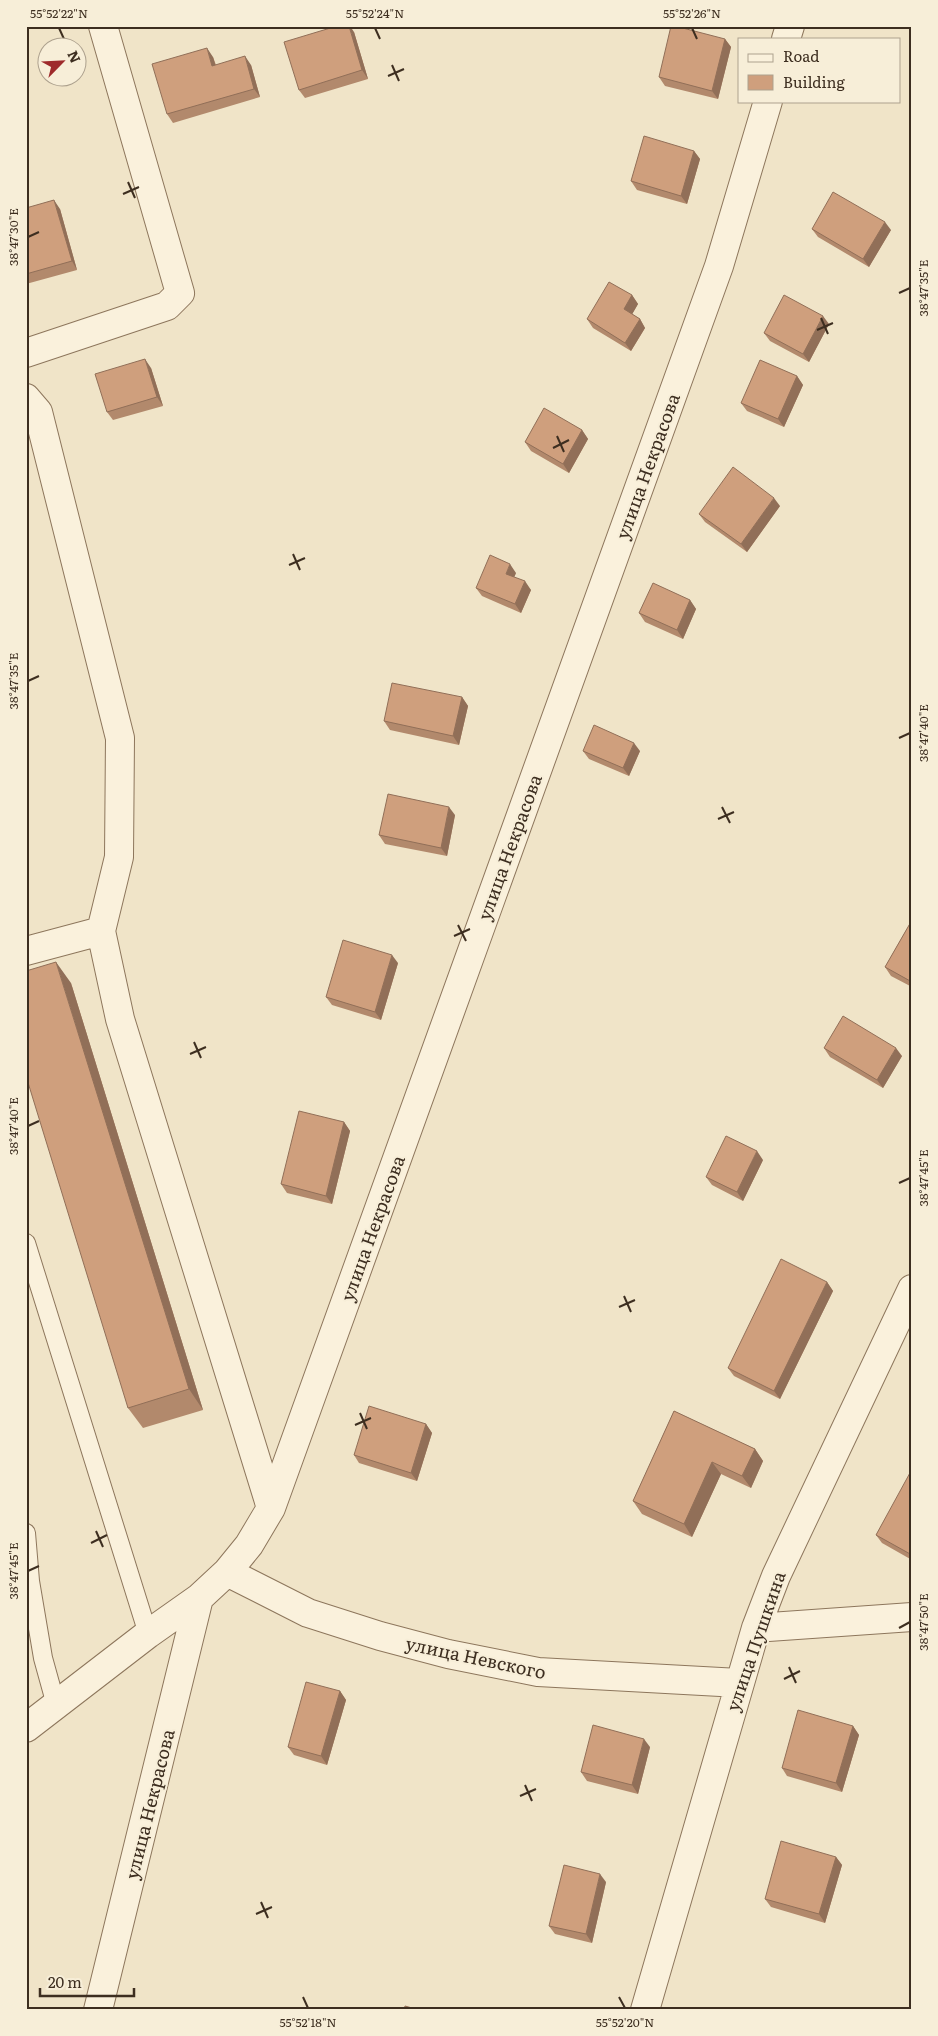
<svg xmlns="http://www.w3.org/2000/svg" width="938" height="2036" viewBox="0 0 938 2036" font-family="Literata,serif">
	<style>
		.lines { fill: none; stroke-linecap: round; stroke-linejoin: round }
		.service-casing { stroke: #8d765c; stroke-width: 20 }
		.minor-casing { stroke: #8d765c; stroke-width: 30 }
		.service { stroke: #faf1dc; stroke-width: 18 }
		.minor { stroke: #faf1dc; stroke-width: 28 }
		.wall { fill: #b2896c }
		.shaded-wall { fill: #916f58 }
		.building { fill: #cf9f7d; stroke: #916f58 }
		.ticks { fill: none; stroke: #3d2e20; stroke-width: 2 }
		.labels { text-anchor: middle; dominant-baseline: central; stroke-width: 4; stroke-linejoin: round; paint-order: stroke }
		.street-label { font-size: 18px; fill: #3d2e20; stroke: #f7eed8 }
		.neatline { fill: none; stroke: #3d2e20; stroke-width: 2 }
		.ticks-label { font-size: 12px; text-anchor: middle; fill: #3d2e20 }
	</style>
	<rect width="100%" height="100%" fill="#f0e4c8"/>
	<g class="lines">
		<defs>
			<path id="service" d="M26,1243l122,391
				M26,1533l4,48 13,77 13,47"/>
			<path id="minor" d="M786,39l4,-13
				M26,353l141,-47 13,-13 -77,-267
				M26,398l12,14 82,326 -1,119 -18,74 19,88 151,489
				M26,951l75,-20
				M227,1572l81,41 72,23 68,18 90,18 201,11
				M756,1628l156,-11
				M26,1728l122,-94 51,-36 28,-26 22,-27 22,-37 448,-1242 49,-165
				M98,2010l101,-412
				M645,2010l111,-382 20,-52 136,-287"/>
		</defs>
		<use href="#service" class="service-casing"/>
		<use href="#minor" class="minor-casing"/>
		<use href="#service" class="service"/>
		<use href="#minor" class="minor"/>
	</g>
	<path class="wall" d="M354,32l14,47 -63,19 -6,-8z
		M725,39l6,8 -13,52 -53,-13 -6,-9z
		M213,57l3,8h35l9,32 -87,26 -6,-9z
		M694,151l6,8 -13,45 -50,-14 -6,-9z
		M26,208l34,1 17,61 -51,14z
		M812,229l79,1 -22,37 -51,-30z
		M632,295l6,9 -6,10 8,5 5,9 -14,23 -38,-23 -6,-9z
		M829,324l-20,38 -39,-21 -6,-8z
		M151,368l12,38 -50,14 -6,-8z
		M797,376l6,9 -19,42 -37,-16 -6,-8z
		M582,430l6,9 -19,34 -38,-22 -6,-9z
		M780,506l-33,46 -42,-30 -6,-8z
		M516,573l-2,4 17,13 -10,23 -39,-17 -6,-8z
		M690,600l6,9 -13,30 -38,-17 -6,-9z
		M462,697l6,9 -9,39 -69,-15 -6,-9z
		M583,751h57l-11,25 -40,-17z
		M455,815l-8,41 -62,-12 -6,-9z
		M912,920v67l-21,-11 -6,-9z
		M398,963l-17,57 -49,-15 -6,-8z
		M71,983l132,427 -60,18 -15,-20z
		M824,1048l78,8 -19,32 -53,-31z
		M344,1122l6,9 -18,73 -45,-11 -6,-9z
		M763,1160l-20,41 -31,-16 -6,-8z
		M827,1282l6,9 -53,108 -46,-23 -6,-8z
		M674,1411l81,38 8,12 -12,27 -30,-14 -29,63 -50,-23 -9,-13z
		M426,1424l6,9 -15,48 -58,-18 -5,-8z
		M912,1472v88l-30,-17 -6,-8z
		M340,1691l6,9 -19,65 -33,-10 -6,-8z
		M853,1726l6,9 -17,57 -55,-16 -5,-8z
		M650,1747l-12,47 -51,-13 -6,-9z
		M836,1857l6,8 -17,58 -54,-16 -6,-8z
		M606,1882l-14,61 -37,-9 -6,-8z"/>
	<path class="shaded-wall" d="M349,26h1l4,6 14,47 -6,-9z
		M725,39l6,8 -13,52 -6,-8z
		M207,48l6,9 5,17 -6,-8z
		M245,56l6,9 9,32 -6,-8z
		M694,151l6,8 -13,45 -6,-8z
		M54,200l6,9 17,61 -5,-9z
		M885,222l6,8 -22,37 -6,-8z
		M632,295l6,9 -8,14 -6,-9z
		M823,316l6,8 -20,38 -6,-8z
		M640,319l5,9 -14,23 -6,-8z
		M145,359l6,9 12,38 -6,-9z
		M797,376l6,9 -19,42 -6,-8z
		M582,430l6,9 -19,34 -6,-9z
		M774,498l6,8 -33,46 -6,-8z
		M510,564l6,9 -4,9 -6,-8z
		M525,581l6,9 -10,23 -6,-9z
		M690,600l6,9 -13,30 -6,-9z
		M462,697l6,9 -9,39 -6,-9z
		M634,743l6,8 -11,25 -6,-8z
		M449,807l6,8 -8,41 -6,-8z
		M392,955l6,8 -17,57 -6,-8z
		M56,962l15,21 132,427 -14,-21z
		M896,1048l6,8 -19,32 -6,-8z
		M344,1122l6,9 -18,73 -6,-8z
		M757,1151l6,9 -20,41 -6,-9z
		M827,1282l6,9 -53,108 -6,-8z
		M426,1424l6,9 -15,48 -6,-8z
		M755,1449l8,12 -12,27 -9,-12z
		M712,1462l9,12 -29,63 -8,-13z
		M340,1691l6,9 -19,65 -6,-9z
		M853,1726l6,9 -17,57 -6,-9z
		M644,1739l6,8 -12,47 -6,-9z
		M836,1857l6,8 -17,58 -6,-9z
		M600,1874l6,8 -14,61 -6,-9z"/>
	<path class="building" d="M337,26h12l13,44 -63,20 -15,-48z
		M671,26h4l50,13 -13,52 -53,-14z
		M207,48l5,18 33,-10 9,33 -87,25 -15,-50z
		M644,136l50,15 -13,45 -50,-15z
		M833,192l52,30 -22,37 -51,-30z
		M54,200l18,61 -46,13v-66z
		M609,282l23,13 -8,14 16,10 -15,24 -38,-24z
		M784,295l39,21 -20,38 -39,-21z
		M145,359l12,38 -50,15 -12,-38z
		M760,360l37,16 -19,43 -37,-16z
		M544,408l38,22 -19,34 -38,-22z
		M733,467l41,31 -33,46 -42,-30z
		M490,555l20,9 -4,10 19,7 -10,23 -39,-16z
		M653,583l37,17 -13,30 -38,-17z
		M392,683l70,14 -9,39 -69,-15z
		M594,725l40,18 -11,25 -40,-17z
		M388,794l61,13 -8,41 -62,-13z
		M912,920v62l-27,-15z
		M343,940l49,15 -17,57 -49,-15z
		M56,962l133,427 -61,19 -102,-332v-105z
		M843,1016l53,32 -19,32 -53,-32z
		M299,1111l45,11 -18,74 -45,-12z
		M726,1136l31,15 -20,41 -31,-15z
		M781,1259l46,23 -53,109 -46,-23z
		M369,1406l57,18 -15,49 -57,-18z
		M674,1411l81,38 -13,27 -30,-14 -28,62 -51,-23z
		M911,1471l1,1v83l-36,-20z
		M306,1682l34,9 -19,65 -33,-9z
		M798,1710l55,16 -17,57 -54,-15z
		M593,1725l51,14 -12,46 -51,-13z
		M781,1841l55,16 -17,57 -54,-15z
		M564,1865l36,9 -14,60 -37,-8z
		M405,2006l14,4h-15z"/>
	<path class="ticks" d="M59,28l5,11M375,28l5,11M692,28l5,11M392,65l7,16M388,76l16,-7M128,182l7,16M123,194l16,-7M28,237l11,-5M899,293l11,-5M821,318l7,16M817,330l16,-7M557,436l7,16M553,448l16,-8M293,554l7,16M289,565l16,-7M28,681l11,-5M899,738l11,-5M722,807l8,16M718,819l16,-7M458,925l8,16M454,936l16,-7M194,1042l7,16M190,1054l16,-7M28,1126l11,-5M899,1183l11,-5M624,1296l7,16M619,1307l16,-7M360,1413l7,16M355,1425l16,-7M96,1531l7,16M91,1543l16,-8M28,1571l11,-5M899,1628l11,-6M789,1667l7,16M784,1679l16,-8M525,1785l7,16M520,1796l16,-7M261,1902l7,16M256,1914l16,-7M303,1997l5,11M619,1997l6,11"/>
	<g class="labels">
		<g class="street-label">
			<text transform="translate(647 466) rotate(-70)">улица Некрасова</text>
			<text transform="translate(509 847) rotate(-70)">улица Некрасова</text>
			<text transform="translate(372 1228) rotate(-70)">улица Некрасова</text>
			<text transform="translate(755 1641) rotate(-71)">улица Пушкина</text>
			<text transform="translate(476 1657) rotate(12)">улица Невского</text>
			<text transform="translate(149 1804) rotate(-76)">улица Некрасова</text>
		</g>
	</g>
	<rect width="938" height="2036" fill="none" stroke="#f7eed8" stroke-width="55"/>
	<rect x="738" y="38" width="162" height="65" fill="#f7eed8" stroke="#ada18e"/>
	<rect x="748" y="54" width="25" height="8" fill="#faf1dc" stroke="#ada18e"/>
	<text x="783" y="62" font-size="15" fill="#3d2e20">Road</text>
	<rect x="748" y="75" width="25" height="15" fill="#cf9f7d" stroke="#ada18e"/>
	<text x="783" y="88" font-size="15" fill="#3d2e20">Building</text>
	<g transform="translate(62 62) rotate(66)"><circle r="24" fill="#f7eed8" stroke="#ada18e"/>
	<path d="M0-4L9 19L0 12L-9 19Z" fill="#9e2a2b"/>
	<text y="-8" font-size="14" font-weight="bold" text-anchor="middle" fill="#3d2e20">N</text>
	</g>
	<path d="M40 1988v8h94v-8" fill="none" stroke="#3d2e20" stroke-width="2.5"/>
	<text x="48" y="1988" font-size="15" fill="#3d2e20" stroke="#f7eed8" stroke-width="4" paint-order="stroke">20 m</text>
	<rect x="28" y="28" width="882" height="1980" class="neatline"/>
	<g class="ticks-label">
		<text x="59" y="18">55°52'22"N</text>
		<text x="375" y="18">55°52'24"N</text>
		<text x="692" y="18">55°52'26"N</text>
		<text transform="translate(14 237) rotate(-90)" y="4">38°47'30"E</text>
		<text transform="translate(924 288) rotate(-90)" y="4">38°47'35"E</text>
		<text transform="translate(14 681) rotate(-90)" y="4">38°47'35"E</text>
		<text transform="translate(924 733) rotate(-90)" y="4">38°47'40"E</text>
		<text transform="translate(14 1126) rotate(-90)" y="4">38°47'40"E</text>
		<text transform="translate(924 1178) rotate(-90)" y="4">38°47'45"E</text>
		<text transform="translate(14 1571) rotate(-90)" y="4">38°47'45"E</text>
		<text transform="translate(924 1622) rotate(-90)" y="4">38°47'50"E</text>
		<text x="308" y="2027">55°52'18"N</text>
		<text x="625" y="2027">55°52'20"N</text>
	</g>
</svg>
